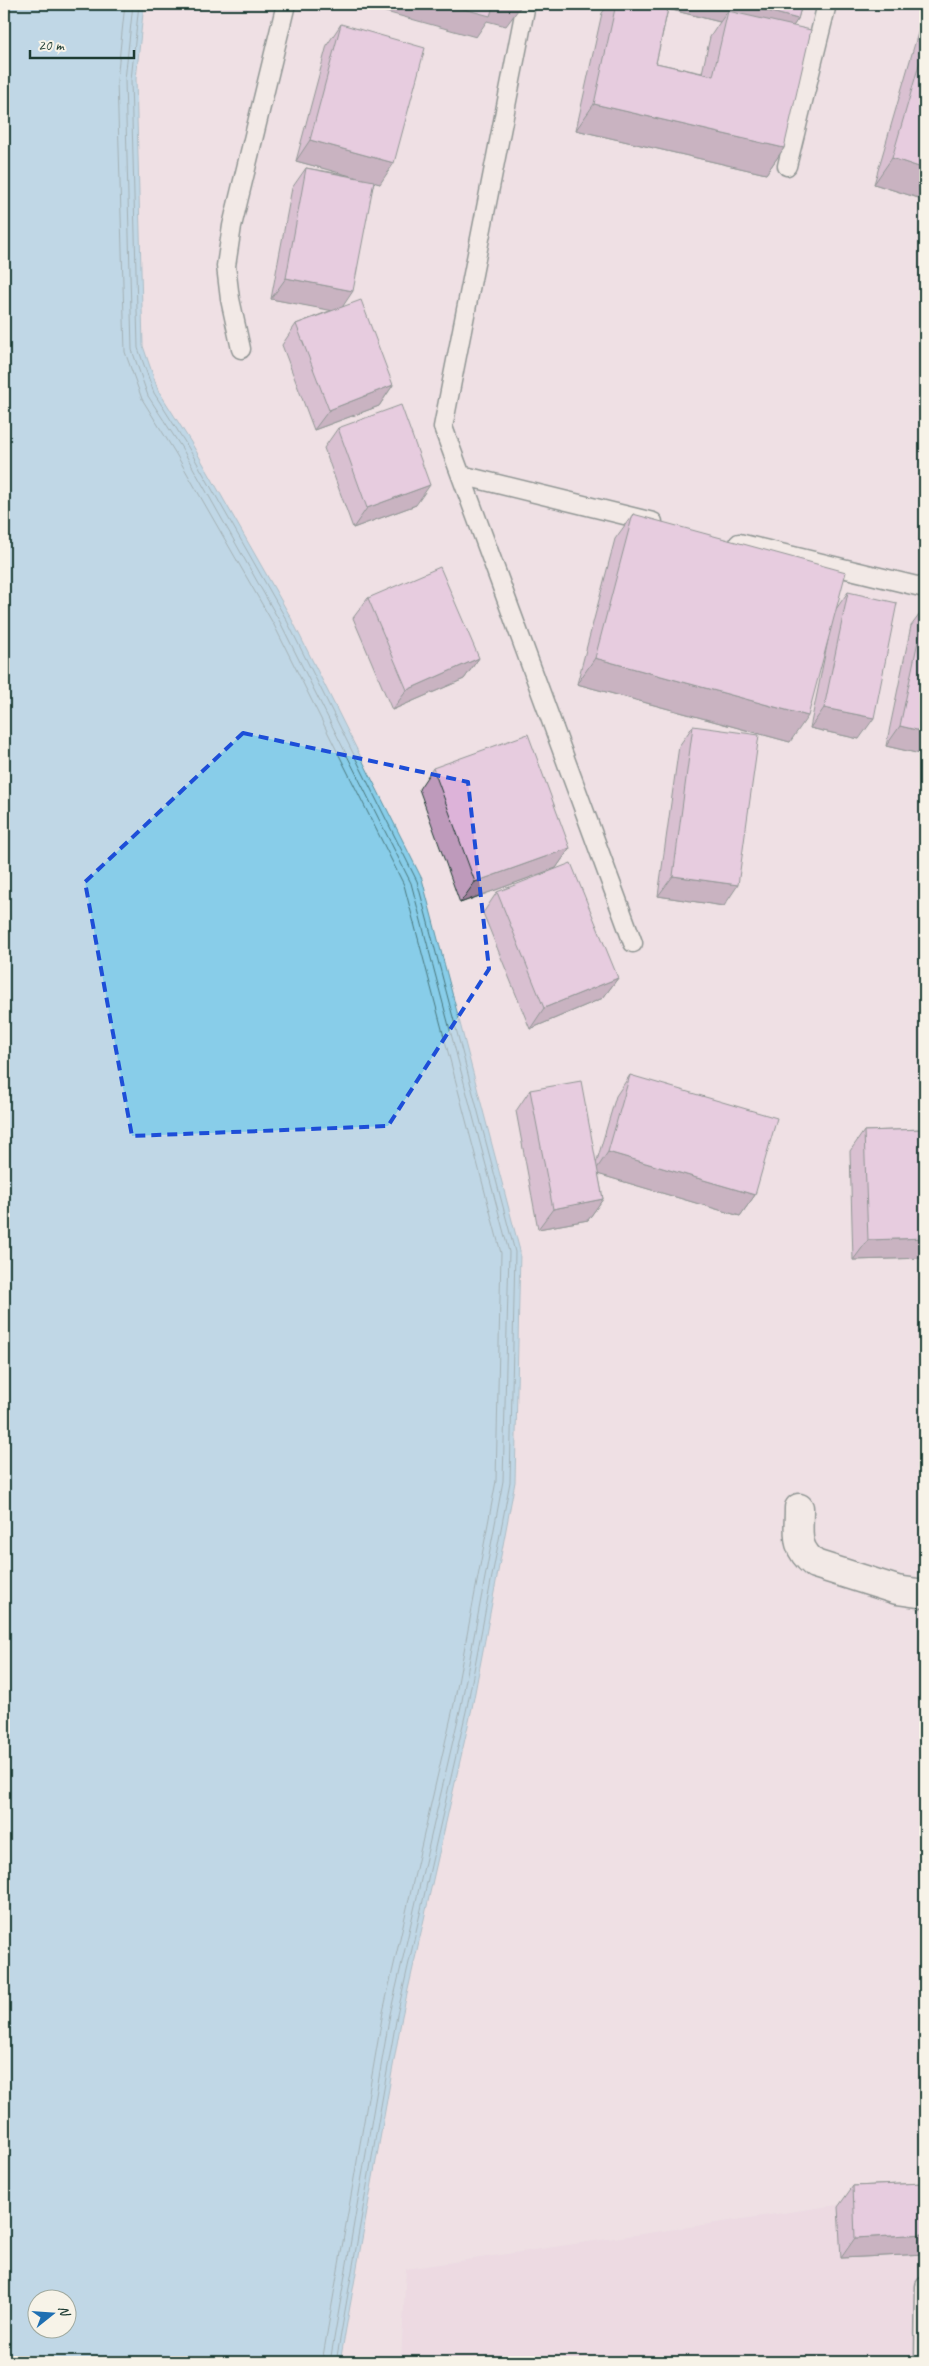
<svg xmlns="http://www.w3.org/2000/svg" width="929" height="2366" viewBox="0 0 929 2366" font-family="Caveat,sans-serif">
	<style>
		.built { fill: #ead2e1 }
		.water { fill: #88cde9; stroke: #5e93a1; fill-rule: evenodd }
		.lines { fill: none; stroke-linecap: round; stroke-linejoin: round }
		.shore { stroke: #49777c; stroke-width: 1 }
		.service-casing { stroke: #1f3d34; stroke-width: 21 }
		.minor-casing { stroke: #1f3d34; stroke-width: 31 }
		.service { stroke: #f7f3e8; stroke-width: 18 }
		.minor { stroke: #f7f3e8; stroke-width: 28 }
		.wall { fill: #be9abb; stroke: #1f3d34; fill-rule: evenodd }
		.shaded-wall { fill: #9b7d98; stroke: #1f3d34 }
		.building { fill: #ddb3d9; stroke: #1f3d34 }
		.marked { fill: none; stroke: #1d4ed8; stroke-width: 4; stroke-dasharray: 10 6; stroke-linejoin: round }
	</style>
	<rect width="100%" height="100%" fill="#efe0e4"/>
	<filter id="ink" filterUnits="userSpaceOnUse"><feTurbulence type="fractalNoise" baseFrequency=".02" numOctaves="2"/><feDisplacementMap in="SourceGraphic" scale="10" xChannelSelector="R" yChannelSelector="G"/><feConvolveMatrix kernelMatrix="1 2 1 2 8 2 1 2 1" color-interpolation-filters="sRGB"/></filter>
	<g filter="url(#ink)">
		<path class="built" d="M925,2192v170h-524l5,-93z"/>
		<path class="water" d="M4,4h140l-8,75 7,267 15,44 34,54 98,172 132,263 98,372 -5,231 -43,226 -70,308 -62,346h-336zM38,2298h30v30h-30z"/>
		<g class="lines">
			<path class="shore" d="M125,4l-8,76 8,272 17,47 34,55 98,171 130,260 97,368 -5,228 -42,223 -71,308 -61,350
				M133,4l-8,76 7,270 16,46 35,54 97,172 131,261 98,369 -6,229 -42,225 -71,308 -60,348
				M139,4l-8,76 7,268 16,45 34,54 98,172 131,262 98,371 -5,230 -43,225 -70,308 -61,347"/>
			<defs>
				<path id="service" d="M526,4l-83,423 190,516
					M787,166l40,-162
					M241,349l-11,-50 -4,-33 6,-40 54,-222
					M461,475l192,47
					M739,543l186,45
					M924,2362l1,-76"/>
				<path id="minor" d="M799,1508c0,26 -5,39 16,56l82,26 28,4"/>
			</defs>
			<use href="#service" class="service-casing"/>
			<use href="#minor" class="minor-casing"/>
			<use href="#service" class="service"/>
			<use href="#minor" class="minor"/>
		</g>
		<path class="wall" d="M609,4h193l-4,15 -5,7 -9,122 -18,26 -190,-44 26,-117zM668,9l52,13 -10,15 -8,36 -46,-10z
			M925,18v182l-51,-16 46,-158z
			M341,24l39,160 -6,-2 -32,125 51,78 -14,21 -65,24 -32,-85 14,-21 36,-14 -61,-11 21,-111 14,-20 50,9 -60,-16 31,-116z
			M338,428l78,77 -63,23 -29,-80z
			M633,514l203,95 12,-17 11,147 -49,-11 18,-88 -38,102 -213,-58 38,-145z
			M368,598l111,60 -15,21 -72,31 -39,-92z
			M925,607v148l-39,-9 25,-120z
			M693,726l31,180 -66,-10 21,-150z
			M433,768l137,80 -14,20 -96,35 -41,-114z
			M497,892l121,86 -15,20 -73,31 -47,-116z
			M630,1075l125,120 -15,21 -142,-42 5,25 -15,21 -50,9 -22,-118 14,-21 66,74 20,-68z
			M925,1129v129l-72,2 -3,-109 14,-20z
			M925,2183v71l-84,4 -3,-51 15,-21z"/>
		<path class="shaded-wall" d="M357,4h157l7,2 -15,20 -19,-5 -11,16z
			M649,4h92l57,15 -14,20 -56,-28 -8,11z
			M594,104l190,44 -18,26 -190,-44z
			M310,140l84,23 -14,21 -84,-23z
			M892,158l33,11v31l-51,-16z
			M286,278l67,13 -14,21 -68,-13z
			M393,385l-14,21 -65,24 15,-20z
			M430,485l-14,20 -63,23 14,-20z
			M479,658l-15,21 -72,31 15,-20z
			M595,658l213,58 -18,26 -213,-58z
			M824,708l50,10 -15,21 -49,-11z
			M900,726l25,6v23l-39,-9z
			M570,848l-14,20 -96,35 15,-21z
			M673,876l65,9 -14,21 -66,-10z
			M618,978l-15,20 -73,31 14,-21z
			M608,1152l147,43 -15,21 -146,-43z
			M603,1199l-15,21 -50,9 15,-20z
			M925,1238v20l-72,2 15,-20z
			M925,2234v20l-84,4 14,-20z"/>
		<path class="building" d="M445,4h49l-4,12z
			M616,4h53l-13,59 57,13 15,-65 83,19 -27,118 -190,-44z
			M741,4h61l-4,15z
			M341,24l84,24 -31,115 -84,-23z
			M925,44v125l-33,-11z
			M306,168l68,13 -21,110 -67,-13z
			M361,300l32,85 -64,25 -33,-86z
			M401,405l29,80 -63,23 -29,-80z
			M633,514l213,58 -38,144 -213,-58z
			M440,567l39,91 -72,32 -39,-92z
			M848,592l49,11 -23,115 -50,-10z
			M925,608v124l-25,-6z
			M693,726l66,9 -21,150 -65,-9z
			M528,734l42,114 -95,34 -42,-114z
			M571,863l47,115 -74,30 -47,-116z
			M630,1075l147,43 -22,77 -147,-43z
			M581,1081l22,118 -50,10 -23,-119z
			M925,1129v109l-57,2 -4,-109z
			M925,2183v51l-70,4 -2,-52z"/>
	</g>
	<path d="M0 0H929V2366H0ZM243,733l225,49 21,187 -101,157 -256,10 -47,-254z" fill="#efe0e4" fill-opacity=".55" fill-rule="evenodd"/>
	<path class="marked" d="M243,733l225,49 21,187 -101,157 -256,10 -47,-254z"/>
	<rect width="929" height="2366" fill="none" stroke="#f7f3e8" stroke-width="20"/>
	<rect x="10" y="10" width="909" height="2346" fill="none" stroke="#1f3d34" stroke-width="2" filter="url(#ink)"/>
	<g transform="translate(52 2314) rotate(73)"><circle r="24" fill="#f7f3e8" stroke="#a1aaa0"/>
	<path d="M0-4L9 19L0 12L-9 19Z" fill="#1f6fb2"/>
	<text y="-8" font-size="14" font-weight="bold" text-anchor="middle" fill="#1f3d34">N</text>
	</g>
	<path d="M30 50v8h104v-8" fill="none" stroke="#1f3d34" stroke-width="2.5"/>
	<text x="38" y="50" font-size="15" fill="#1f3d34" stroke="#f7f3e8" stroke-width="4" paint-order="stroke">20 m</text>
</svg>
